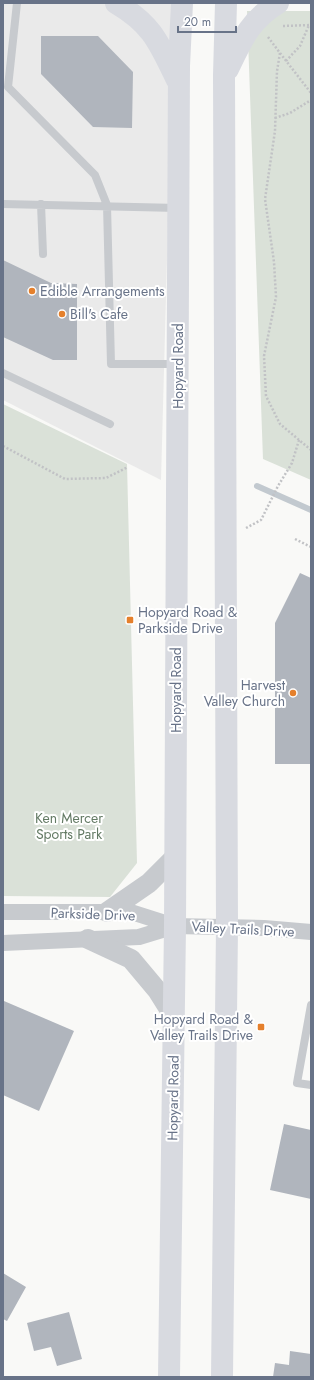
<svg xmlns="http://www.w3.org/2000/svg" width="314" height="1380" viewBox="0 0 314 1380" font-family="Jost,sans-serif">
	<style>
		.built { fill: #eaeaea }
		.green { fill: #dae1d8 }
		.lines { fill: none; stroke-linecap: round; stroke-linejoin: round }
		.stream { stroke: #c2c9cf; stroke-width: 6 }
		.building { fill: #b0b5bd }
		.path { stroke: #c1c2c5; stroke-width: 2.5; stroke-dasharray: 2 2; stroke-linecap: butt }
		.service { stroke: #c7cace; stroke-width: 8 }
		.minor { stroke: #c7cace; stroke-width: 16 }
		.tertiary { stroke: #c7cace; stroke-width: 20 }
		.secondary { stroke: #d8dae0; stroke-width: 22 }
		.poi-dot { fill: #e5802c; stroke: #fff; stroke-width: 1.5 }
		.labels { text-anchor: middle; dominant-baseline: central; stroke-width: 4; stroke-linejoin: round; paint-order: stroke }
		.poi-label { font-size: 14px; fill: #687388; stroke: #fff; text-anchor: start }
		.street-label { font-size: 14px; fill: #687388; stroke: #fff }
		.park-label { font-size: 14px; fill: #637a64; stroke: #fff }
	</style>
	<rect width="100%" height="100%" fill="#f9f9f7"/>
	<path class="built" d="M3,3h171l-13,477 -158,-80z"/>
	<path class="green" d="M247,11h64v469l-48,-21z
		M3,404l124,60 10,399 -27,34 -107,-1z"/>
	<g class="lines">
		<path class="stream" d="M257,486l54,24"/>
	</g>
	<path class="building" d="M41,36h57l35,36 -1,56 -39,-1 -52,-53z
		M3,260l48,23 26,1v76h-24l-50,-23z
		M300,573l11,5v186h-36v-141z
		M4,1001l70,30 -35,80 -36,-16z
		M284,1124l27,6v69l-41,-9z
		M3,1273l23,14 -19,34 -4,-2z
		M69,1312l13,47 -25,7 -6,-19 -17,4 -7,-28z
		M290,1351l21,3v23h-38l2,-14 14,2z"/>
	<g class="lines">
		<path class="path" d="M283,26l28,-1
			M268,37l12,16 -3,18 -2,60 -10,68 9,63 2,35 -12,59 2,40 14,28 31,26
			M280,53l31,40
			M286,61l14,-15 9,-21
			M275,118l15,-5 21,-13
			M3,446l62,33 41,-1 22,-11
			M246,528l15,-8 17,-34 14,-23 7,-23
			M295,539l16,8"/>
		<path class="service" d="M17,3l-9,84 87,88 12,30 4,159h65
			M3,204l175,4
			M41,204l2,50
			M3,373l107,51
			M311,1005l-14,78 14,2"/>
		<path class="minor" d="M3,912h128l44,14 89,2 47,4
			M3,943l136,-6 36,-11"/>
		<path class="tertiary" d="M107,912l42,-29 26,-26
			M88,939l43,20 26,31 17,27"/>
		<path class="secondary" d="M116,3c37,22 43,40 61,77
			M228,69c14,-29 22,-49 50,-66
			M169,1377l6,-451 4,-860 3,-63
			M222,1377l5,-450 -3,-852 2,-72"/>
	</g>
	<g class="poi-dot">
		<circle cx="32" cy="291" r="4"/>
		<circle cx="62" cy="314" r="4"/>
		<rect x="126" y="616" width="8" height="8" rx="2"/>
		<circle cx="293" cy="693" r="4"/>
		<rect x="257" y="1023" width="8" height="8" rx="2"/>
	</g>
	<g class="labels">
		<g class="poi-label">
			<text x="40" y="291">Edible Arrangements</text>
			<text x="70" y="314">Bill's Cafe</text>
			<text x="138" y="612">Hopyard Road &amp;<tspan x="138" dy="16">Parkside Drive</tspan></text>
			<text x="285" y="685" text-anchor="end">Harvest<tspan x="285" dy="16">Valley Church</tspan></text>
			<text x="253" y="1019" text-anchor="end">Hopyard Road &amp;<tspan x="253" dy="16">Valley Trails Drive</tspan></text>
		</g>
		<g class="street-label">
			<text transform="translate(178 366) rotate(-90)">Hopyard Road</text>
			<text transform="translate(176 690) rotate(-90)">Hopyard Road</text>
			<text transform="translate(93 914) rotate(2)">Parkside Drive</text>
			<text transform="translate(243 929) rotate(3)">Valley Trails Drive</text>
			<text transform="translate(173 1098) rotate(-89)">Hopyard Road</text>
		</g>
		<g class="park-label">
			<text x="69" y="818">Ken Mercer<tspan x="69" dy="16">Sports Park</tspan></text>
		</g>
	</g>
	<rect width="314" height="1380" fill="none" stroke="#687388" stroke-width="8"/>
	<path d="M178 26v6h58v-6" fill="none" stroke="#687388" stroke-width="2"/>
	<text x="184" y="26" font-size="12" fill="#687388" stroke="#ffffff" stroke-width="3" paint-order="stroke">20 m</text>
</svg>
